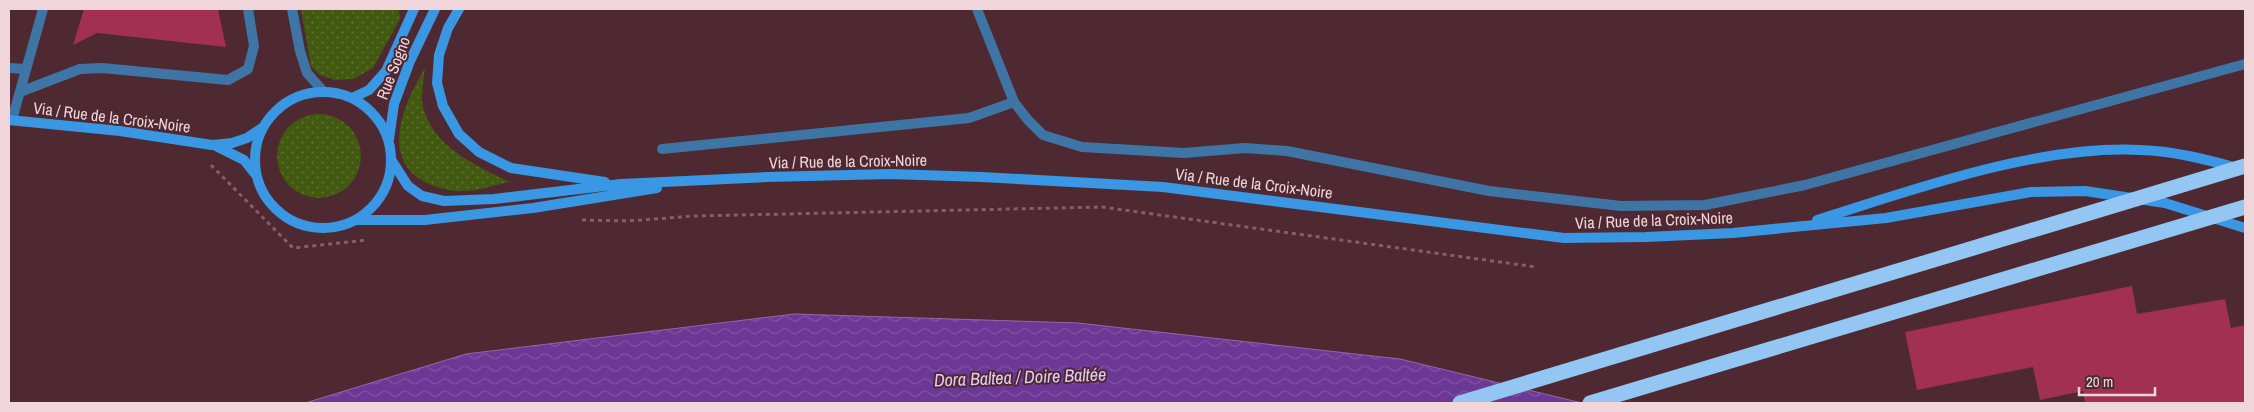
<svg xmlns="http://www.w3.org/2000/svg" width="2254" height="412" viewBox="0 0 2254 412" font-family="'Archivo Narrow',sans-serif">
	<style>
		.grass { fill: url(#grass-dots) }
		.water { fill: url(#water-waves); stroke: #9367aa }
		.building { fill: #a23052 }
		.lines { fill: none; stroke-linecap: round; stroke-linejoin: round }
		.path { stroke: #826066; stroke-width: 3; stroke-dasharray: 4 4; stroke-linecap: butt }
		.lane { stroke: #3f75a5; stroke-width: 10 }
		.secondary { stroke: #3997e3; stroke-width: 10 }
		.highway-bridge { stroke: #94c6f4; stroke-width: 15 }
		.labels { text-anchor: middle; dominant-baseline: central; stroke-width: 4; stroke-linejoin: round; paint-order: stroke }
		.street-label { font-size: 16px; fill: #f0d6da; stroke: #4f2931 }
		.water-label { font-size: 18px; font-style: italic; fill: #e0c8f9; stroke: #4f2931 }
	</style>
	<defs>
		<pattern id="grass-dots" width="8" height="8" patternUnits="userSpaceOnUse" patternTransform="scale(1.25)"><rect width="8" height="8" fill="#415a0f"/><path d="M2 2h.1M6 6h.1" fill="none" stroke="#5d7131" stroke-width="1.8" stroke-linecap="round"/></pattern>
		<pattern id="water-waves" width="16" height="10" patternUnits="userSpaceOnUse" patternTransform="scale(1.25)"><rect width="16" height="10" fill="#6b3895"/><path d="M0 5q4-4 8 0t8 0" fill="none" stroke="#8054a3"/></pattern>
	</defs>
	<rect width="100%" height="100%" fill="#4f2931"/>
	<path class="grass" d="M301,9h98l1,10 -27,49 -20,11 -18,1 -15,-5 -9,-9z
		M425,68c-1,11 -5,27 -2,38 9,41 53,59 86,76 -15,3 -31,9 -46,9 -14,1 -28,-4 -40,-10 -44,-25 -17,-81 2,-113z
		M277 156a42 42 0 1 1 84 0a42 42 0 1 1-84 0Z"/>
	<path class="water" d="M794,314l284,9 322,36 182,44h-1277l161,-49z"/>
	<path class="building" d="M84,9h134l8,38 -129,-14 -24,12z
		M2132,286l5,28 88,-15 6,29 14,-3v78h-160l-2,-12 -43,9 -7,-33 -116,23 -12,-58z"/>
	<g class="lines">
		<path class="path" d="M211,165l82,83 74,-8
			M582,220l46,1 66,-5 408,-9 434,60"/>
		<path class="lane" d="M292,9l8,42 7,22 17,19
			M977,9l37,93 14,18 15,15 39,12 102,6 61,-5 42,3 202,40 132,15 84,-1 100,-20 440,-121
			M9,68l17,1
			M20,92l60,-23 22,-1 126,12 20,-11 6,-23 -6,-37
			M12,120l31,-111
			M662,149l307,-31 45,-16"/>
		<path class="secondary" d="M459,9l-11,19 -9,27 -2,28 6,23 16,28 20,18 32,16 94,14
			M255 160a68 68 0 1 1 136 0a68 68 0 1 1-136 0Z
			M352,98l17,-8 17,-19 28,-62
			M9,120l111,11 92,14 20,-2 15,-5 15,-10
			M389,139l5,-35 16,-43 25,-52
			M216,146l28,14 12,15
			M392,161l16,25 14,10 22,5 50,-2 127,-15 146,-7 123,-3 92,3 181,10 401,51 82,-1 87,-4 153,-15 145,-26 54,-1 80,12 80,25
			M356,220h69l108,-12 124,-20
			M1817,220c98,-31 220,-75 323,-70 33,1 65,9 97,18"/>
		<path class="highway-bridge" d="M1460,403l785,-237
			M1590,403l655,-196"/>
	</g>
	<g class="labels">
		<g class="street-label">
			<text transform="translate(393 68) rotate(-69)">Rue Sogno</text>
			<text transform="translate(112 117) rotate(7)">Via / Rue de la Croix-Noire</text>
			<text transform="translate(848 161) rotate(-1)">Via / Rue de la Croix-Noire</text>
			<text transform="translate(1254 183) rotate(7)">Via / Rue de la Croix-Noire</text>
			<text transform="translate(1654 220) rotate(-2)">Via / Rue de la Croix-Noire</text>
		</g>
		<g class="water-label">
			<text transform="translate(1020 377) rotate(-2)">Dora Baltea / Doire Baltée</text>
		</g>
	</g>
	<rect width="2254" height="412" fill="none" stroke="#f0d6da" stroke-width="20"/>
	<path d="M2079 387v8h76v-8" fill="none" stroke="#f0d6da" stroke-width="2.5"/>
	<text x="2086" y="387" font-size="15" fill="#f0d6da" stroke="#4f2931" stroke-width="4" paint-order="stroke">20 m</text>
</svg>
